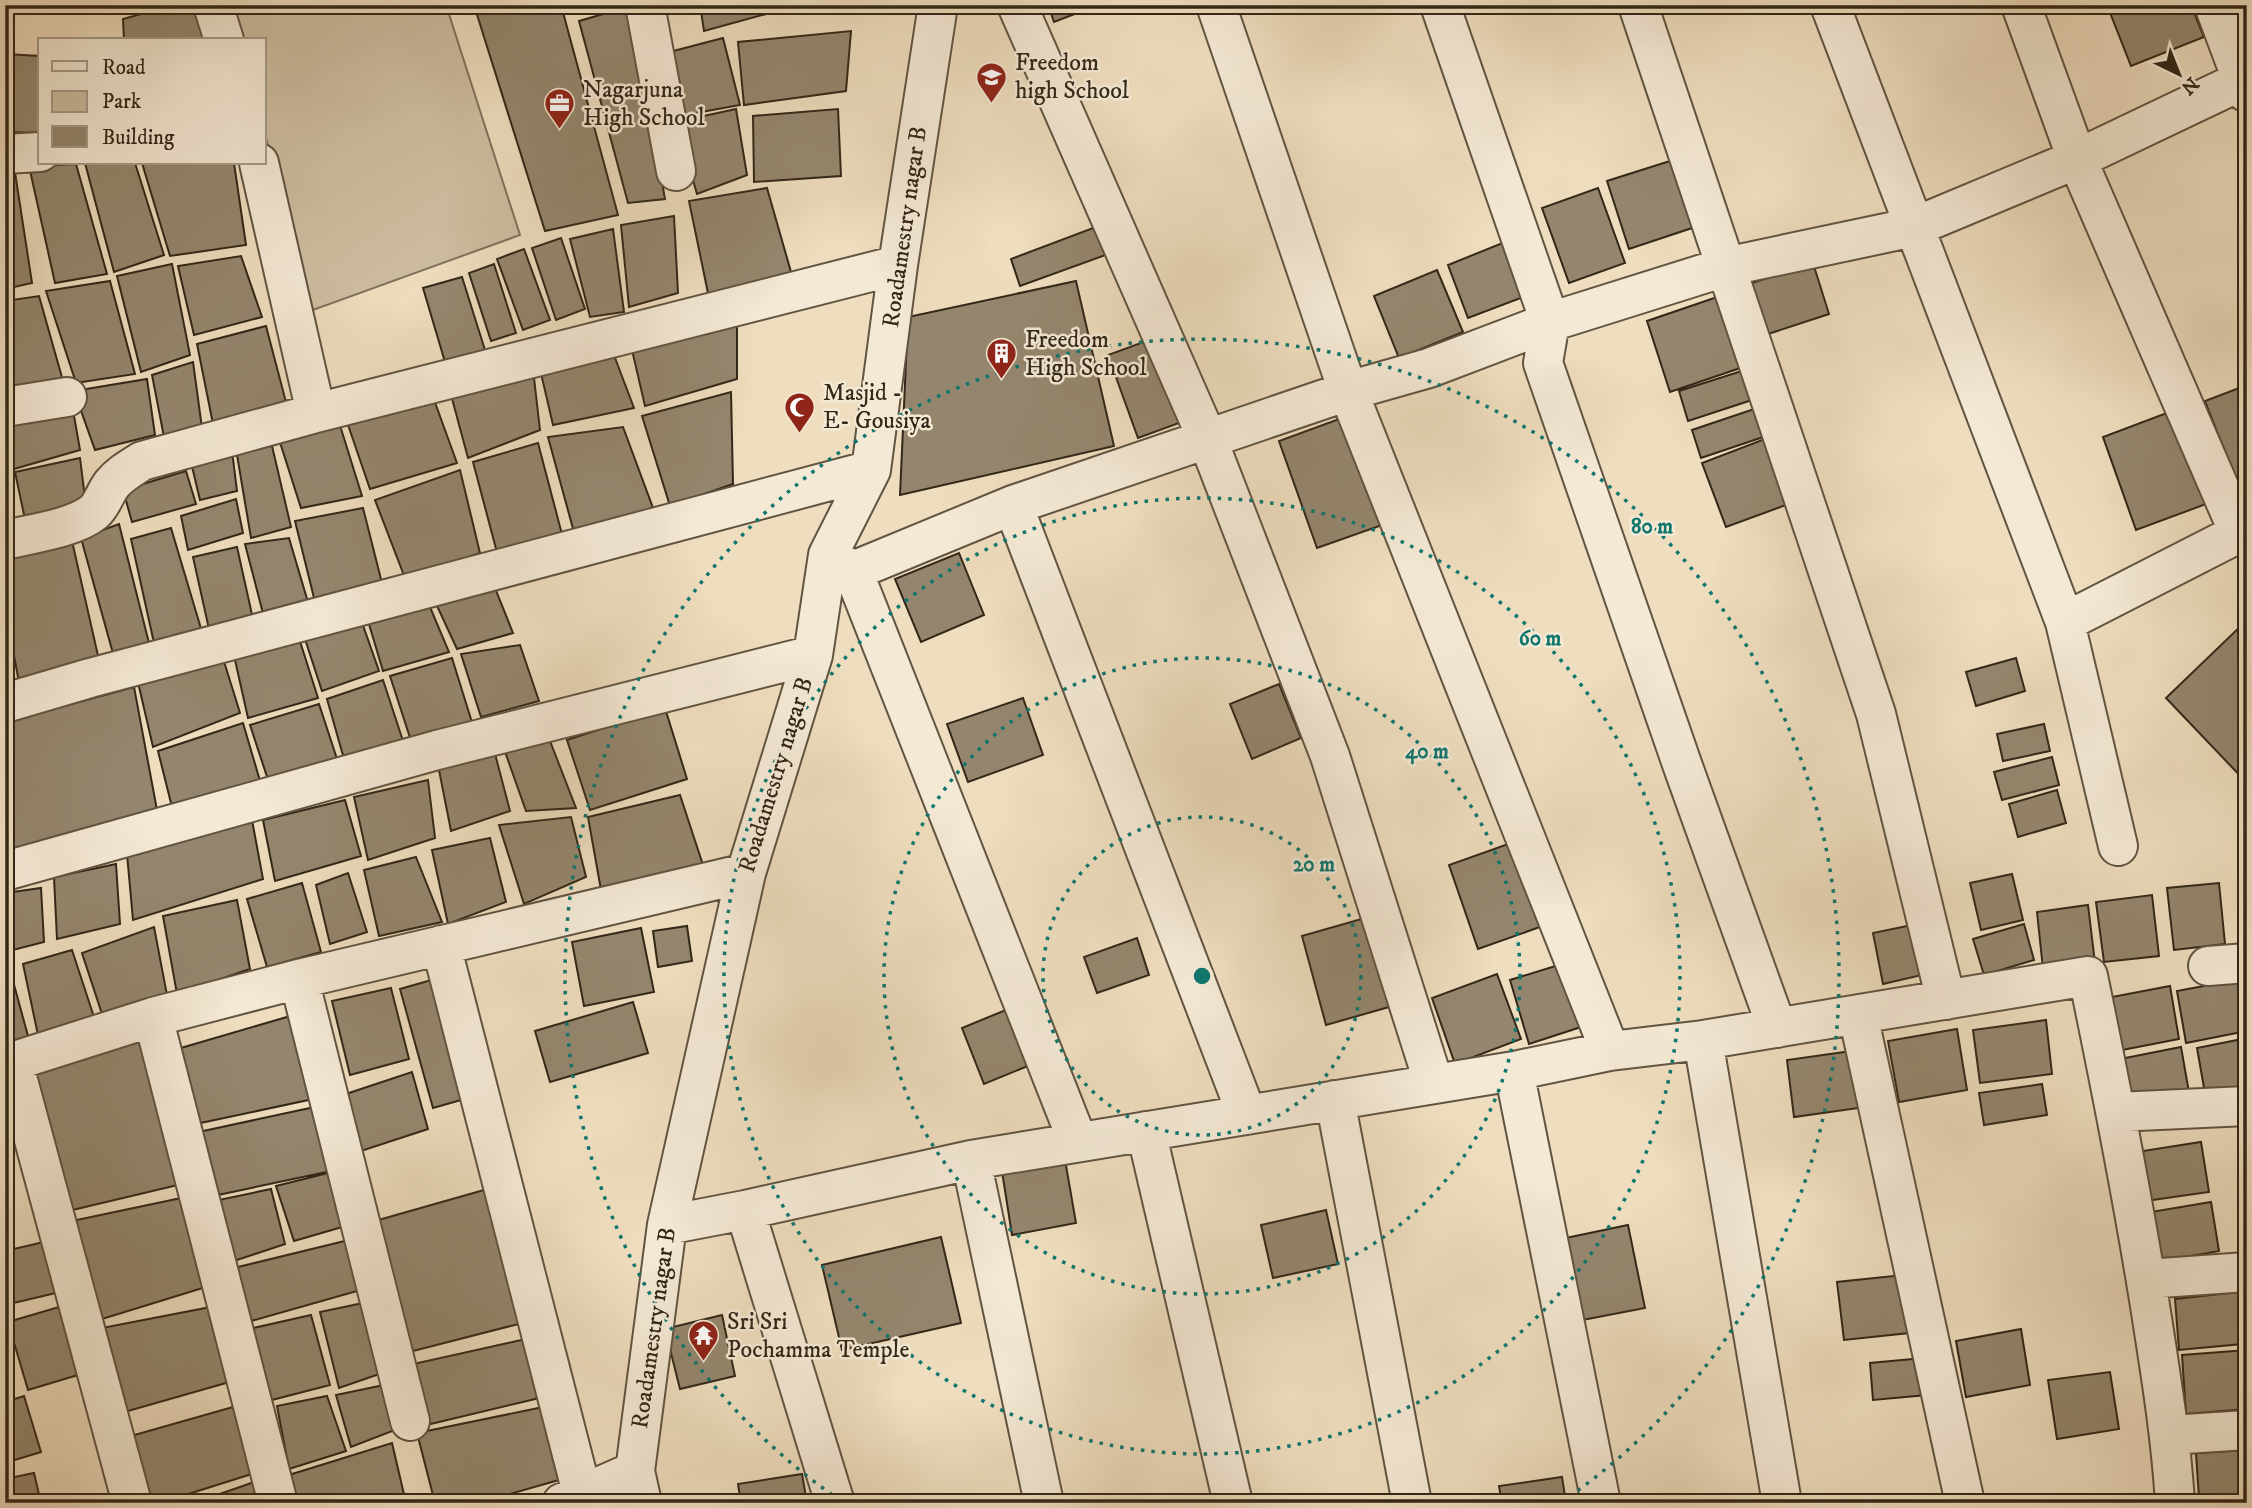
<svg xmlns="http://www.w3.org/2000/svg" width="2252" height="1508" viewBox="0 0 2252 1508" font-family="'IM FELL DW Pica',serif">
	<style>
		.green { fill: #cebea2; stroke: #80725d; stroke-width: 2 }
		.building { fill: #94866e; stroke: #322718; stroke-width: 2 }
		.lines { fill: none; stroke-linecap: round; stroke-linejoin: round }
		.street-casing { stroke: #615442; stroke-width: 42 }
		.street { stroke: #f4e9d5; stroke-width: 38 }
		.ring { fill: none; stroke: #0f766e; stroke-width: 3.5; stroke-dasharray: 3.5 7 }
		.labels { text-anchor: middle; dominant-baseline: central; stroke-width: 5; stroke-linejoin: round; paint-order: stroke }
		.poi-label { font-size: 24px; fill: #322718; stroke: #f4e9d5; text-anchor: start }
		.street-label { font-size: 24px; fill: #322718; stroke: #f4e9d5 }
		.centre { fill: #0f766e; stroke: #f4e9d5; stroke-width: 3.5 }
		.ring-label { font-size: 21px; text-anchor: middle; font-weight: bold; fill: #0f766e; stroke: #f4e9d5; stroke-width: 5; stroke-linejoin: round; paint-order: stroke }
	</style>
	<rect width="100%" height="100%" fill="#eeddbe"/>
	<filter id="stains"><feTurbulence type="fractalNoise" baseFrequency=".00286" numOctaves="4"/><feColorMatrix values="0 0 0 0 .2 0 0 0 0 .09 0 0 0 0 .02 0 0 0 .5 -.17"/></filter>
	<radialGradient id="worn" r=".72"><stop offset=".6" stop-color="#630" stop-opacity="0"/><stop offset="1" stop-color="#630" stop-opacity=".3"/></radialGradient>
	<path class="green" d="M230,5h216l74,230 -207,75 -49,-179v-91h-24z"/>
	<path class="building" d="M173,5h23l13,35h-85l-1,-21z
		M474,5h87l57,210 -73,16z
		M700,5h99l-95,26z
		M1048,5h50l-44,17z
		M2107,5h84l13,32 -73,29z
		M631,6l34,193 -37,4 -49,-182z
		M851,31l-5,60 -102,14 -6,-63z
		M723,38l17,67 -61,11 -21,-61z
		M5,54l35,2v77l-35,-1z
		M736,109l11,66 -50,19 -21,-72z
		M838,109l3,67 -87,6 -1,-66z
		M1673,160l22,67 -66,22 -22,-68z
		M85,163h50l29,92 -50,17z
		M142,163h92l12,82 -76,11z
		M76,164l31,110 -52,9 -26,-117z
		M14,166l18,117 -27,6v-122z
		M767,188l26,91 -84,19 -20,-97z
		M1598,188l27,75 -56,20 -27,-75z
		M674,216l4,77 -49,14 -8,-82z
		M1101,225l10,28 -91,33 -9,-27z
		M613,229l11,83 -34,5 -20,-78z
		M561,238l24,71 -29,11 -24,-72z
		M1505,242l21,54 -58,22 -20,-53z
		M524,249l26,71 -27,10 -26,-71z
		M241,256l21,61 -68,18 -16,-69z
		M1813,263l16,51 -64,21 -16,-51z
		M172,264l18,91 -49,17 -24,-96z
		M494,264l22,69 -25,8 -22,-68z
		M1437,270l26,62 -64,26 -25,-62z
		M462,277l23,73 -40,12 -22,-74z
		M110,281l25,93 -59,9 -30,-92z
		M1076,281l38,165 -214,49 8,-178z
		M1726,294l23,71 -79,27 -23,-71z
		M39,296l24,85 -58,11v-91z
		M737,321v58l-92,27 -13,-56z
		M266,326l21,80 -73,23 -17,-85z
		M1149,340l30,83 -41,15 -30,-83z
		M612,350l22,58 -81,17 -13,-56z
		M193,362l9,66 -38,9 -12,-62z
		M1748,369l10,29 -70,23 -9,-30z
		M534,378l6,52 -72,28 -18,-67z
		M147,379l8,56 -60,15 -21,-59z
		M2247,385v97l-9,3 -33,-84z
		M731,392l2,92 -63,22 -28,-90z
		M433,397l24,66 -87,26 -23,-67z
		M1763,406l9,28 -71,24 -9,-28z
		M73,410l7,40 -66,19 -9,-25v-26z
		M2172,411l34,93 -70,26 -33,-93z
		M1350,415l38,108 -71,25 -38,-107z
		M338,419l24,77 -61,12 -24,-75z
		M623,427l30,81 -78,28 -27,-99z
		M1770,437l24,65 -68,25 -24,-64z
		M538,443l26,99 -65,18 -26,-98z
		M272,446l19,81 -40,11 -15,-89z
		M232,451l5,40 -37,9 -10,-42z
		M80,458l6,48 -60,18 -11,-52z
		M460,470l20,83 -75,25 -30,-78z
		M186,471l10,33 -64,18 -9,-32z
		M236,499l7,34 -55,17 -7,-34z
		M363,508l20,79 -67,19 -21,-85z
		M119,524l31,123 -36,10 -33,-119z
		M171,528l31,104 -46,20 -25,-113z
		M289,538l21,71 -45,12 -20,-77z
		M72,541l27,119 -80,22 -14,-73v-53z
		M237,547l18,81 -44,10 -18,-81z
		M959,553l25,62 -63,27 -26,-63z
		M493,583l20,50 -56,16 -25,-54z
		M427,600l22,52 -66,19 -17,-57z
		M359,614l20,57 -57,20 -20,-61z
		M2247,620v163l-81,-85z
		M298,635l20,63 -70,20 -15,-67z
		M520,645l19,56 -58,16 -20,-63z
		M222,655l18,58 -87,34 -16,-69z
		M452,658l23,74 -61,18 -24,-74z
		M2016,658l9,33 -49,15 -10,-34z
		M383,680l22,67 -59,19 -19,-67z
		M1279,684l22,54 -49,21 -22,-55z
		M134,687l23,123 -148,46 -4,-15v-119z
		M1023,698l20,57 -75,27 -21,-58z
		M319,704l21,64 -68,24 -22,-67z
		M665,708l22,71 -97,31 -23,-70z
		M243,723l20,68 -89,24 -16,-64z
		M2044,724l6,27 -47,10 -6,-27z
		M550,741l26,67 -50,3 -23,-65z
		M494,750l16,61 -59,20 -13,-66z
		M2052,757l7,28 -57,15 -8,-28z
		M428,780l7,58 -67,22 -14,-63z
		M2057,790l9,33 -48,14 -9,-33z
		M680,795l23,70 -102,25 -13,-73z
		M345,800l16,56 -86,25 -12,-61z
		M571,817l15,60 -62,27 -25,-79z
		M252,820l11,59 -130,41 -6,-66z
		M490,838l16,64 -58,22 -16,-74z
		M1511,843l29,84 -62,22 -29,-84z
		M416,857l26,65 -63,14 -15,-66z
		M116,864l4,60 -63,15 -3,-62z
		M348,873l19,59 -37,12 -14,-59z
		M2012,874l11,46 -42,10 -11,-47z
		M302,883l19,69 -54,15 -20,-68z
		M2219,883l6,61 -51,6 -7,-62z
		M41,888l3,54 -39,10v-59z
		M2152,895l7,61 -55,6 -8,-60z
		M237,900l13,69 -73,25 -14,-78z
		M2088,905l7,58 -52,6 -6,-57z
		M1372,916l24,89 -70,20 -24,-89z
		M1917,924l9,50 -43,10 -10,-51z
		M2024,924l10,36 -50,15 -11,-36z
		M687,926l5,35 -34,6 -5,-36z
		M154,927l13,68 -64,22 -21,-64z
		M641,928l13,64 -70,14 -12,-64z
		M1137,938l12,37 -52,18 -13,-36z
		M72,950l22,67 -56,18 -15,-71z
		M1565,963l19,63 -55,18 -19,-64z
		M10,970l18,66 -23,9v-74z
		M1497,974l24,65 -66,25 -23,-66z
		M442,977l33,119 -42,12 -33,-119z
		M2241,979l6,34v18l-61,12 -9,-52z
		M2170,986l9,53 -57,11 -10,-53z
		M391,988l18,71 -59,16 -18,-74z
		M633,1002l15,51 -98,29 -15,-51z
		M1013,1007l22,56 -51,21 -22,-56z
		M297,1014l21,84 -127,27 -17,-75z
		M2046,1020l6,54 -72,9 -7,-53z
		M1957,1029l10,61 -68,12 -11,-61z
		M150,1033l32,151 -118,28 -31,-148z
		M2247,1038v54l-41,7 -9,-51z
		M2181,1047l9,51 -65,13 -10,-51z
		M1859,1050l7,57 -72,10 -7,-57z
		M412,1072l16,57 -67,22 -15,-57z
		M2042,1084l5,31 -63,10 -5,-32z
		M324,1105l12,65 -123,26 -19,-63z
		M2201,1142l8,50 -71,10 -8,-49z
		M1064,1154l12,69 -64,12 -11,-70z
		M344,1169l12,54 -62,18 -18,-55z
		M491,1188l43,132 -121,31 -38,-130z
		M271,1189l14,55 -51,17 -15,-61z
		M186,1197l23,89 -107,33 -30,-98z
		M2211,1202l8,49 -66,12 -8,-50z
		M1326,1210l12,54 -65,14 -12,-53z
		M1628,1225l17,83 -68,13 -16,-82z
		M941,1237l20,86 -119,27 -20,-85z
		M353,1239l11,50 -120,34 -10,-55z
		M44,1242l12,51 -51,12v-54z
		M1903,1275l6,58 -65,7 -7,-58z
		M2238,1292l4,52 -63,6 -4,-51z
		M368,1302l17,70 -46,16 -19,-76z
		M216,1306l17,75 -112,32 -19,-85z
		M59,1307l19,68 -50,15 -20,-68z
		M311,1315l19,70 -62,16 -19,-72z
		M722,1315l13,61 -55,13 -15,-60z
		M2021,1329l9,56 -64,12 -10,-56z
		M526,1339l22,57 -134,32 -5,-63z
		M2247,1350v59l-61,5 -4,-59z
		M1923,1358l4,37 -54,5 -3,-37z
		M2110,1372l9,57 -62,10 -9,-59z
		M384,1385l11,45 -44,17 -15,-52z
		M24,1396l17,56 -36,11v-61z
		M327,1396l19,55 -57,18 -12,-63z
		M247,1403l11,69 -98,31h-14l-15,-67z
		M558,1404l15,72 -95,27h-43l-18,-70z
		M392,1443l14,60h-109l-8,-28z
		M2247,1450v46l-48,2 -3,-45z
		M34,1473l7,30h-36v-24z
		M802,1474l5,29h-66l-3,-19z
		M1562,1477l4,26h-64l-3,-17z
		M260,1480l7,23h-73z"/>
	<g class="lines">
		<defs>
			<path id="street" d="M213,5l11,35
				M645,5l31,166
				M1017,5l190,433 123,318 104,328
				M1216,5l132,386 262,660
				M1440,5l110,317 -7,41 139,401 95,264
				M1638,5l238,709 70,286
				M1830,5l235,617 53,224
				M2021,5l56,154 162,374
				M2214,5l33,88
				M5,154l35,-2
				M259,163l57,250
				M5,407l62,-10
				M1013,505l234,610
				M5,540c25,-6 70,-12 89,-28 8,-7 11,-19 18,-28 8,-10 19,-16 30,-23l174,-48 582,-148
				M828,555l25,16 160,-66 335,-114 81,-23 121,-46 175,-55 189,-40 163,-68 170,-81
				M853,571l225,571
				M2065,622l182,-93
				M5,703l85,-25 781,-208
				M5,871l432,-121 376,-95
				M441,945l141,548
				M2208,966l39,-3
				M299,979l111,442
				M1858,1015l107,488
				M153,1017l125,486
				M1703,1040l79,463
				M13,1062l119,441
				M5,1064l148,-47 146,-38 447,-106
				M1514,1071l87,432
				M1335,1100l77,403
				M2116,1112l131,-6
				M1146,1131l87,372
				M971,1160l73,343
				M745,1210l90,293
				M667,1225l78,-15 226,-50 543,-89 96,-20 93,-11 385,-64c23,111 45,223 63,336 10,64 20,126 24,191
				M2146,1279l101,-7
				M2170,1435l77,-5
				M635,1471l7,32
				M562,1503l73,-32 32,-246 79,-352 67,-218 15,-100 43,-85 27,-205 40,-260"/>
		</defs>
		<use href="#street" class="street-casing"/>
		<use href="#street" class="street"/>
	</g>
	<g class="ring">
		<circle cx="1202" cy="976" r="159"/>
		<circle cx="1202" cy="976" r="318"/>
		<circle cx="1202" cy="976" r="478"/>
		<path d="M841 1501A637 637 0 1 1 1563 1501"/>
	</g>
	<defs>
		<symbol id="school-pin" viewBox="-11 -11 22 30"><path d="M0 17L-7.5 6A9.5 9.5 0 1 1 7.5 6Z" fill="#8f2418" stroke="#f4e9d5"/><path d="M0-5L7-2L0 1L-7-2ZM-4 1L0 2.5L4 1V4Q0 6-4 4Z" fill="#fff"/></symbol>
		<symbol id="office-pin" viewBox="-11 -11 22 30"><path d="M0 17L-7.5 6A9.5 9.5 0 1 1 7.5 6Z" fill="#8f2418" stroke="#f4e9d5"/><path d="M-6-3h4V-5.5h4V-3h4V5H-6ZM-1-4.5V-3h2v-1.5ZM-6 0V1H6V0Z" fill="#fff"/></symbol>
		<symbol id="building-pin" viewBox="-11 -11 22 30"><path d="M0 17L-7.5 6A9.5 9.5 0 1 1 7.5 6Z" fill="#8f2418" stroke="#f4e9d5"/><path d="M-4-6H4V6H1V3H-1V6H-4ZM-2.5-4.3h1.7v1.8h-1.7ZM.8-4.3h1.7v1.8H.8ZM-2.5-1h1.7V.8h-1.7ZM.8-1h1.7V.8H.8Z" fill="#fff"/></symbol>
		<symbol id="mosque-pin" viewBox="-11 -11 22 30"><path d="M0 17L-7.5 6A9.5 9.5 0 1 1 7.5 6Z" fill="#8f2418" stroke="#f4e9d5"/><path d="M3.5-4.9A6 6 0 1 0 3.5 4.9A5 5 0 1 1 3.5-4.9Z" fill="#fff"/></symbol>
		<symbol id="temple-pin" viewBox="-11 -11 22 30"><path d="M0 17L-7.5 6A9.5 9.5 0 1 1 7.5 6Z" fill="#8f2418" stroke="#f4e9d5"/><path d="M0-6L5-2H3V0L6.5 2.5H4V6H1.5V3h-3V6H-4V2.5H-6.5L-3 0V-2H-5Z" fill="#fff"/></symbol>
	</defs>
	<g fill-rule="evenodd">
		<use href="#school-pin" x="974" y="60" width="35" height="47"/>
		<use href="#office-pin" x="542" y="86" width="35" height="47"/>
		<use href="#building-pin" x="984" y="336" width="35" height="47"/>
		<use href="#mosque-pin" x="782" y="390" width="35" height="47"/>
		<use href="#temple-pin" x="686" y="1318" width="35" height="47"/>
	</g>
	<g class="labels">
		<g class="poi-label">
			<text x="1015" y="63">Freedom<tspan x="1015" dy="28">high School</tspan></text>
			<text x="583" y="90">Nagarjuna<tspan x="583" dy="28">High School</tspan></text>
			<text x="1025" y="340">Freedom<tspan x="1025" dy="28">High School</tspan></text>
			<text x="823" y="393">Masjid -<tspan x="823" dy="28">E- Gousiya</tspan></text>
			<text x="727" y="1322">Sri Sri<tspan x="727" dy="28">Pochamma Temple</tspan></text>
		</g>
		<g class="street-label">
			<text transform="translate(905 227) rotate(-82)">Roadamestry nagar B</text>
			<text transform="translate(776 775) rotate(-73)">Roadamestry nagar B</text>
			<text transform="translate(654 1328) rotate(-82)">Roadamestry nagar B</text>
		</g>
	</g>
	<circle cx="1202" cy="976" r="10" class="centre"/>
	<g class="ring-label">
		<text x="1652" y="533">80 m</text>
		<text x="1540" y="645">60 m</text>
		<text x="1427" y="758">40 m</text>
		<text x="1314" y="871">20 m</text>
	</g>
	<rect width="2252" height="1508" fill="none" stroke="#eeddbe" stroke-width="28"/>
	<rect x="7" y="7" width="2238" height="1494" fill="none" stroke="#322718" stroke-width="3.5"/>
	<rect x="14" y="14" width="2224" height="1480" fill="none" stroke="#322718" stroke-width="2"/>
	<rect x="38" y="38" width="228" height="126" fill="#f4e9d5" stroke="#a69b89" stroke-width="2"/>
	<rect x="52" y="61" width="35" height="10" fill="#f4e9d5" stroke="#a69b89" stroke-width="2"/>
	<text x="102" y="74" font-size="21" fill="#322718">Road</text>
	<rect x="52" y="91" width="35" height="21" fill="#cebea2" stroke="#a69b89" stroke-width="2"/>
	<text x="102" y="108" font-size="21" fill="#322718">Park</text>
	<rect x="52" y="126" width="35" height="21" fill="#94866e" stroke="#a69b89" stroke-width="2"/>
	<text x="102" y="144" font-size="21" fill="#322718">Building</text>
	<g transform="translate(2179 74) rotate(137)" stroke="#f4e9d5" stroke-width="5" paint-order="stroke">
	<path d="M0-5L12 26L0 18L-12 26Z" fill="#322718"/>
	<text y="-10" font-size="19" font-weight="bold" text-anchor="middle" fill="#322718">N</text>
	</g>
	<rect width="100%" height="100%" filter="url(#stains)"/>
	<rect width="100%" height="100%" fill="url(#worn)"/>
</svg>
